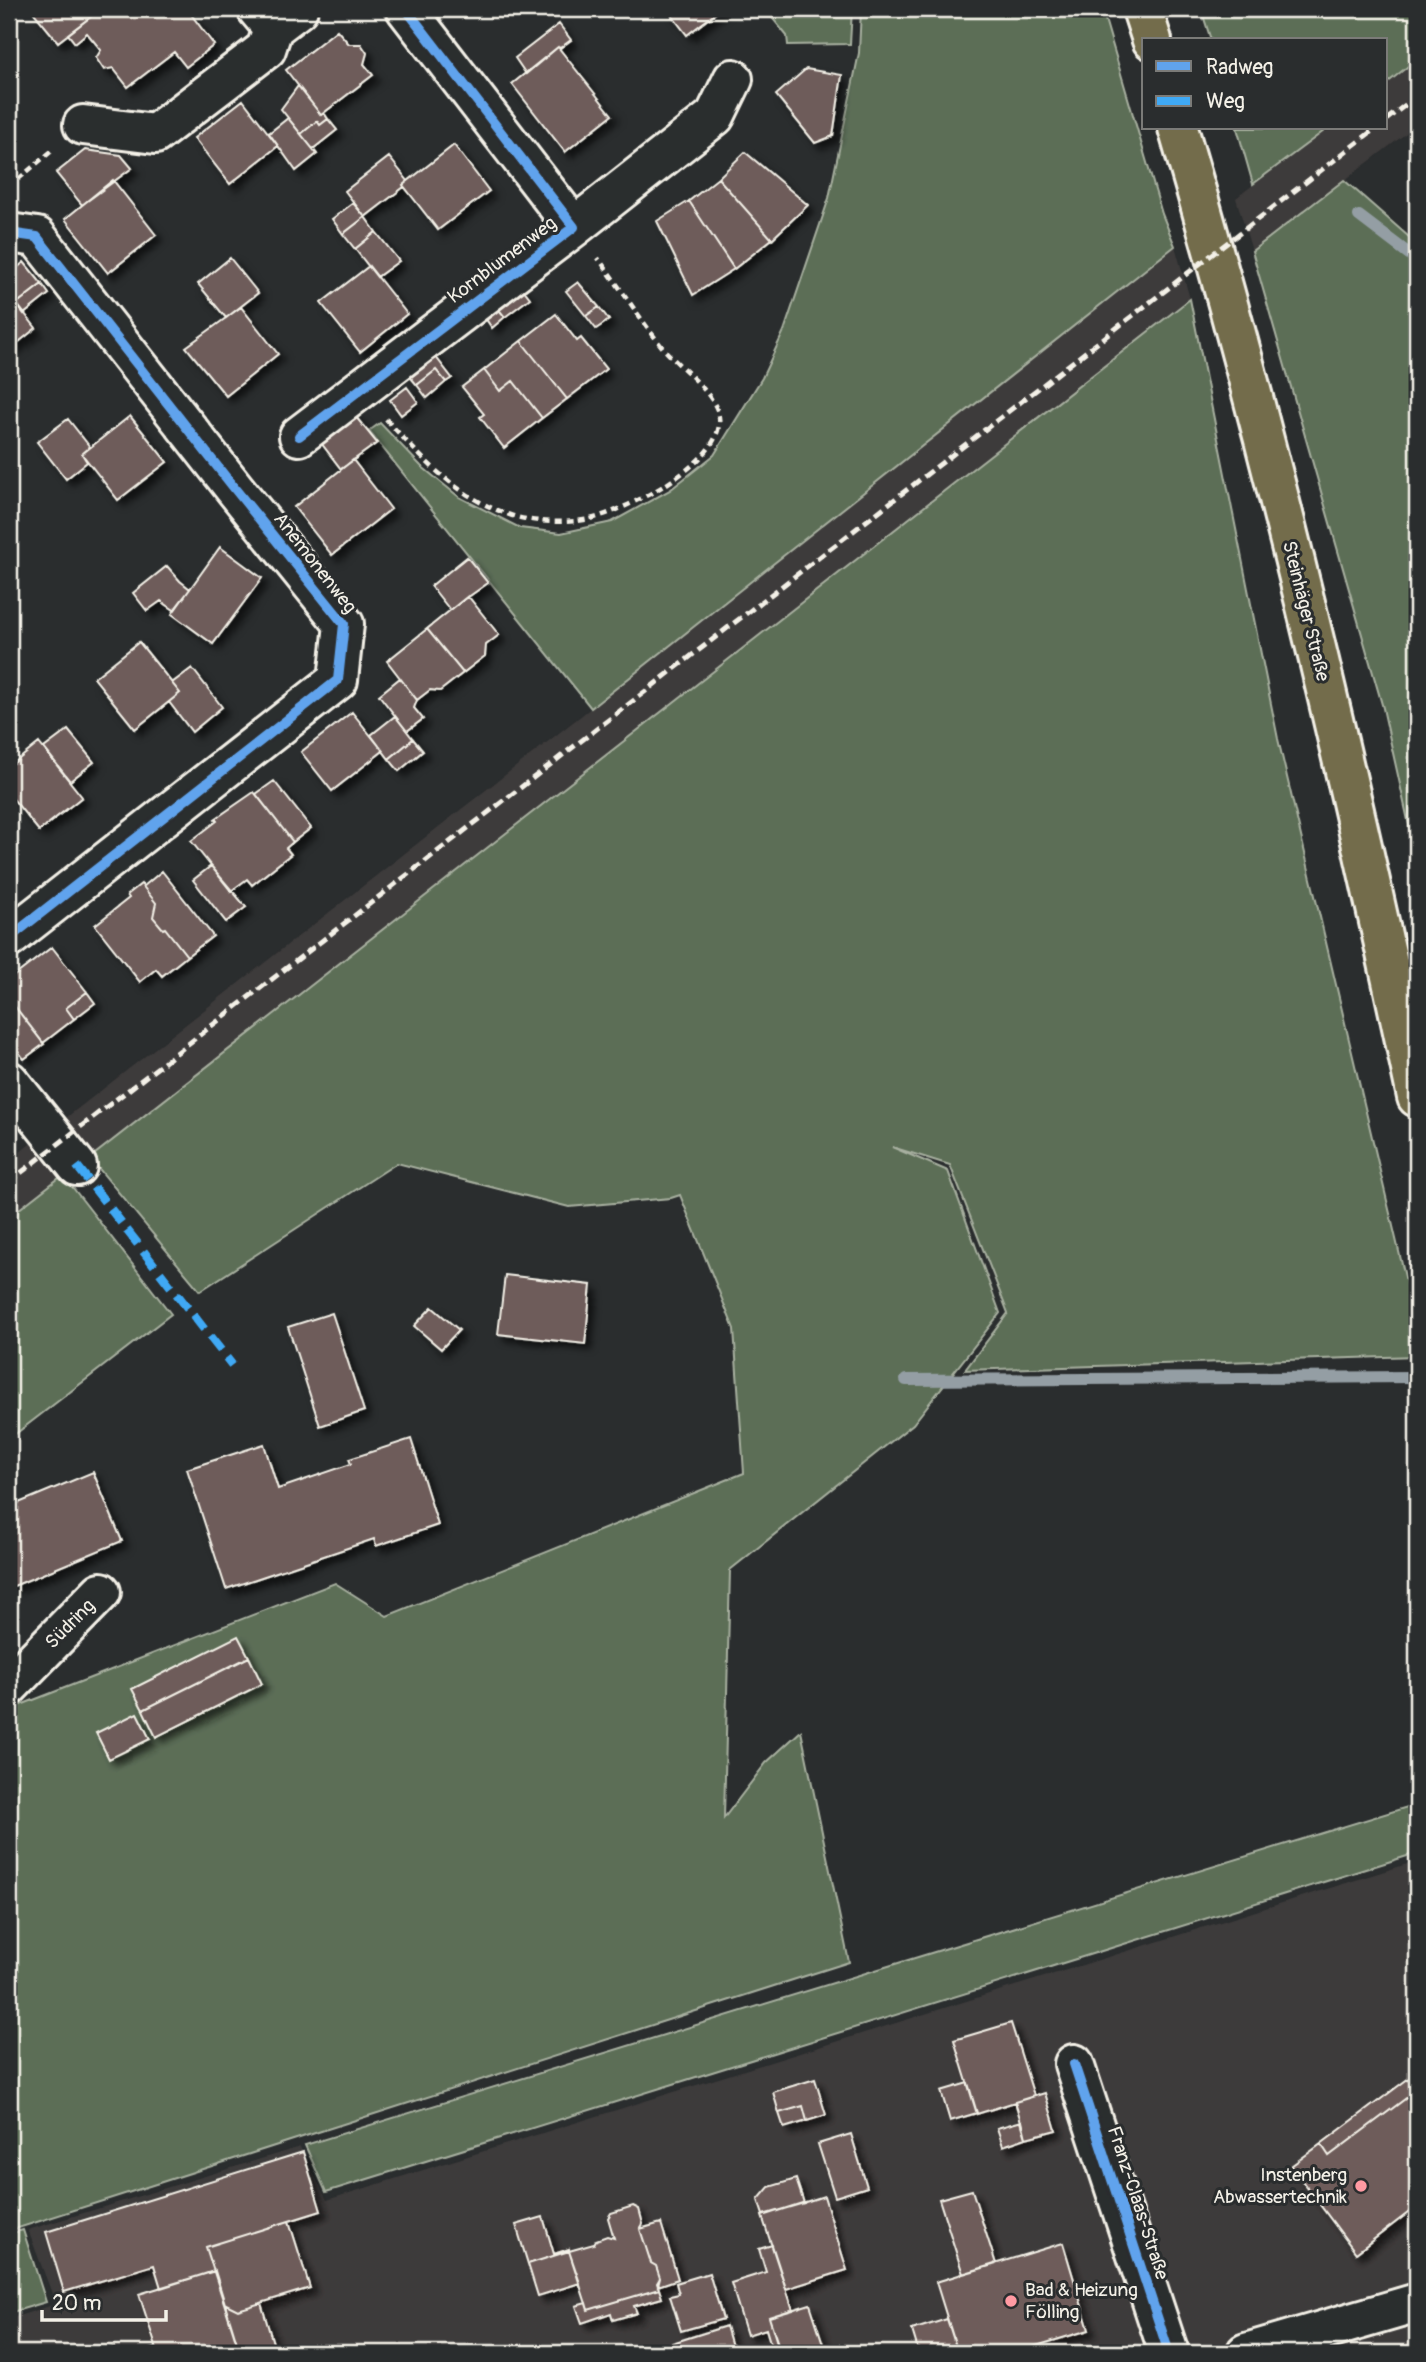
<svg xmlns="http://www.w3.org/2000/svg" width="1426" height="2362" viewBox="0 0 1426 2362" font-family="Pangolin,sans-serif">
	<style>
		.built { fill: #3e3b3b }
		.green { fill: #5c6e57; stroke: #a8b0a0; stroke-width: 2 }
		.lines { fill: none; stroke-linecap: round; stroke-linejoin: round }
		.stream { stroke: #949ea4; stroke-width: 12 }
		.building { fill: #6e5c5a; stroke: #f4f1e8; stroke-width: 2; filter: url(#shadow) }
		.minor-casing { stroke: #f4f1e8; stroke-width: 44 }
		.major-casing { stroke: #f4f1e8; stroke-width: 44 }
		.path { stroke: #f4f1e8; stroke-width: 4.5; stroke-dasharray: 7 5; stroke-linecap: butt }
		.minor { stroke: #2a2d2e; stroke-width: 38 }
		.major { stroke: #736c4b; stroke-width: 38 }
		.rail { stroke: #f4f1e8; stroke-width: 5; stroke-dasharray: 10 5; stroke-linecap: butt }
		.quiet { stroke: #3fa9f5; stroke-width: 9; stroke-dasharray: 18 9; stroke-linecap: butt }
		.cycleway-casing { stroke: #2a2d2e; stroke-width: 15 }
		.cycleway { stroke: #60a3ed; stroke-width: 10 }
		.poi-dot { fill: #ff9aa2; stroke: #2a2d2e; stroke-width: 2.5 }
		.labels { text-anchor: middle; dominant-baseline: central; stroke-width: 6; stroke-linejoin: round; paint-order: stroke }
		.street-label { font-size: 19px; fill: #f4f1e8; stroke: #2a2d2e }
		.poi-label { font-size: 19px; fill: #f4f1e8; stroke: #2a2d2e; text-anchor: end }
	</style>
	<defs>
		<filter id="shadow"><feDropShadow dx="6" dy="6" stdDeviation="3.5" flood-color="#0009"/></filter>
	</defs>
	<rect width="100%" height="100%" fill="#2a2d2e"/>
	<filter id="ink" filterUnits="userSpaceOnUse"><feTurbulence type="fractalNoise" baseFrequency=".0143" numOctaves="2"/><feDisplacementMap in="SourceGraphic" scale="14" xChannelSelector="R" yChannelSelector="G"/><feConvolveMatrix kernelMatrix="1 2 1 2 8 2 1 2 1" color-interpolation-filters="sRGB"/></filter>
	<g filter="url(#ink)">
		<path class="built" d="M1417,59v66l-165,126 -16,-53 92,-70h58v-44z
			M1175,246l15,53 -1100,859 -28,-37 529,-413z
			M35,1140l28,35 -54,42v-56z
			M1417,1861v492h-1408v-34l47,-15 -28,-74 272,-83 27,53z"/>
		<path class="green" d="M765,9h87l-2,35 -62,1 -1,-9z
			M861,9h241l60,205 13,32 -584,462 -222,-277 11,-8 41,43 38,31 61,31 41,5 51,-11 58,-32 44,-35 48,-77 22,-47 45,-133 30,-145z
			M1201,9h216v50l-31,25v-44h-175z
			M1237,128h91l-75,56z
			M1344,180l73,64v617l-34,-153 -131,-457z
			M1190,299l88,440 139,589v28l-452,14 43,-57 -58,-148 -58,-18 56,24 52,142 -87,111 -183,146 -6,248 42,-55 35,-32 48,231 -840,269v-533l9,8 317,-123 52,33 357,-143 -10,-144 -54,-134 -9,3 -102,9 -172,-44 -197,128 -110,-133z
			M63,1175l108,139 -162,125v-222z
			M1417,1804v49l-1091,339 -21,-47z
			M23,2230l23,72 -37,11v-79z"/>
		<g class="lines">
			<path class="stream" d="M1359,216l58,44
				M906,1380l510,-3"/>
		</g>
		<path class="building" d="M39,9h62l-43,33 -24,-29z
			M101,9h86l27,36 -28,22 -12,-15 -46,35 -15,-19 -9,2 -8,-12 5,-8 -14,-17 -12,10 -7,-9z
			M667,9h54l-34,26z
			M559,24l12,16 -11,8 -2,-1 -32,27 -11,-16z
			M337,30l12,14h12l6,9 -3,11 9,11 -52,40 -35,-45z
			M558,47l54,68 -47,37 -53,-68z
			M806,69l36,6 -9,61 -18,7 -39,-48z
			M298,86l23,29 3,-2 4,6 -8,6 -3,-4 -16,13 -20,-25z
			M243,100l35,46 -48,38 -36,-46z
			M288,118l29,36 -21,17 -27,-38z
			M328,119l9,11 -24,19 -12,-15 16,-13 3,4z
			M454,145l35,46 -51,39 -35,-45z
			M85,150l36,5 11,13 -50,37 -26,-32z
			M745,152l63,53 -36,34 -54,-61z
			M389,157l19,24 -5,4 1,2 -39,30 -20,-26z
			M718,178l54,61 -38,30 -45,-68z
			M113,180l43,55 -48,38 -43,-54z
			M689,201l45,68 -41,26 -36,-74z
			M353,203l12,14 -22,17 -11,-15z
			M365,217l11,15 -21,17 -12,-15z
			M376,232l23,29 -22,16 -22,-28z
			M230,258l28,35 -32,25 -28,-34z
			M24,262l18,22 -26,20 -7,-10v-19z
			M369,266l38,48 -47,38 -39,-49z
			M578,282l21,25 -13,9 -20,-25z
			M42,284l7,10 -25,20 -8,-10z
			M520,285l10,13 -25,19 -10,-12z
			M9,294l27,34 -27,22z
			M495,305l10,12 -13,11 -9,-13z
			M241,307l37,47 -52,42 -40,-49z
			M599,307l10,13 -13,9 -10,-13z
			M556,314l21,27 4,-3 25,31 -39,30 -46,-58z
			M521,341l46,58 -25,19 -29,-37 -13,10 -16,-21z
			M432,352l20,26 -6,4 -10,-12 -19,15 -11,-13z
			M436,370l10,12 -19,16 -10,-13z
			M484,370l16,21 13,-10 29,37 -38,30 -24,-31 4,-3 -22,-27z
			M407,387l11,15 -17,13 -11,-15z
			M352,412l25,31 -36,26 -23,-30z
			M130,416l37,46 -49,38 -36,-46z
			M68,419l22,28 -8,7 5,8 -21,17 -29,-37z
			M353,460l38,49 -59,46 -38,-48z
			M220,547l42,31 -49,66 -41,-30z
			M467,557l21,26 -38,27 -19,-24z
			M167,566l13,15 10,8 -16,21 -13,-9 -14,10 -14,-18z
			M468,596l31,39 -13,10 -1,11 -22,17 -36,-44z
			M427,629l36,44 -23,18 -10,-1 -13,10 -30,-39z
			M139,642l41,51 -45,36 -41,-51z
			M192,668l30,39 -30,25 -23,-30 11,-9 -8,-10z
			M400,678l17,22 -3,8 9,11 -16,12 -28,-36z
			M352,712l31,39 -51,40 -31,-39z
			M395,716l18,23 -24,20 -18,-24z
			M68,730l26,32 -24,19 -26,-33z
			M413,739l10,12 -24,20 -10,-12z
			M39,743l43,54 -43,34 -30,-37v-27z
			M274,781l37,47 -18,14 -37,-48z
			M254,792l39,50 -7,6 5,6 -39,31 -5,-6 -16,12 -40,-50 26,-20 -2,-2z
			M211,866l35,41 -20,15 -33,-42z
			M162,871l51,65 -26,20 -22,-28 -2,1 -10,-12 3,-14 -15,-19 3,2z
			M141,884l15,19 -3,14 10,12 2,-1 22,28 -25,20 -6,-7 -16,13 -45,-57 34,-27 -2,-3z
			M52,947l35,45 -21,16 8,11 -31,24 -34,-44v-19z
			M87,992l8,11 -21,16 -8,-11z
			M10,1000l34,44 -20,15 -15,-20z
			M505,1275l86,10 -6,59 -87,-10z
			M432,1307l27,23 -18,19 -27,-23z
			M332,1313l32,98 -44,15 -32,-99z
			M411,1439l27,86 -62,21 -2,-7 -148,50 -39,-120 77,-25 14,45 73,-25 -2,-5z
			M93,1472l29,69 -113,47v-81z
			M238,1636l11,21 -106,53 -11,-21z
			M249,1657l13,27 -106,53 -13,-27z
			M137,1713l13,26 -41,20 -13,-26z
			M1011,2023l23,73 -57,18 -23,-74z
			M1417,2072v18l-88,66 -8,-12z
			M815,2079l11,36 -19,6 -4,-15 -24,7 -6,-21z
			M968,2083l9,30 -27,8 -9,-30z
			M1417,2090v116l-61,47 -65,-87 30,-22 8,12z
			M1045,2093l11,37 -30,8 -11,-36z
			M803,2106l4,15 -23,7 -5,-15z
			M1022,2121l4,17 -23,8 -6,-18z
			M851,2134l16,53 -32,10 -17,-53z
			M303,2152l18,59 -115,36 8,24 -53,17 -7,-23 -90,27 -18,-60z
			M796,2179l8,24 -41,12 -5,-15 11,-13z
			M972,2190l24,74 -33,10 -24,-75z
			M824,2196l23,74 -61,19 -24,-73z
			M633,2206l6,3 4,15 -3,5 11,34 5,3 4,12 -3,5 2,6 -71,21 -19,-59 25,-7 2,-4 11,-4 7,2 -6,-20 3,-5z
			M543,2217l11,37 15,-5v2l-41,13 -12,-39z
			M289,2221l21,67 -72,22 -14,-7 -18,-56z
			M661,2223l17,56 -20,7 2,-8 -4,-12 -5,-3 -11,-34z
			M1063,2243l26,87 -76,23h-55l-22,-71z
			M772,2245l21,65 -24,7 9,29 -6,3 -6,-20 -19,6 -16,-52 35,-11 -7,-23z
			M569,2251l11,32 -42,13 -10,-32z
			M215,2271l25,82h-82l-19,-59z
			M709,2273l14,46 -42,12 -11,-35 9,-2 -3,-11z
			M659,2289l3,9 -28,8 3,7 -24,7 -2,-7 -29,10 -6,-17 10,-3 2,7z
			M224,2303l14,7 23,-7 15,50h-36z
			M810,2304l16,49h-45l-12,-36z
			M947,2319l11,34h-39l-7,-23z
			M726,2326l8,27h-65l-3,-8z
			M778,2346l3,7h-8l-1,-4z
			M114,2347l2,6h-20z
			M156,2348l2,5h-20z"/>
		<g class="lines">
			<defs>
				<path id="minor" d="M257,9l16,19 25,-19
					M83,125l72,9 111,-85 7,-21
					M574,227l141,-111 18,-37
					M9,233l28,4 198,252 109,135 -6,56 -329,258
					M299,436l275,-209 -168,-218
					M9,1081l68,85
					M9,1686l92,-94
					M1074,2064l95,289
					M1246,2353l171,-50"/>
				<path id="major" d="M1142,9l10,31
					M1178,128c94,319 170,644 239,969"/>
			</defs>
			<use href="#minor" class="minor-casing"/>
			<use href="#major" class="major-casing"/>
			<path class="path" d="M9,187l45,-38
				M386,419c35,39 72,79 124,96 23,8 61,9 84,3 35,-10 131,-56 125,-101 -4,-25 -40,-50 -56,-69 -23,-29 -43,-61 -65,-90"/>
			<use href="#minor" class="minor"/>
			<use href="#major" class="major"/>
			<path class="rail" d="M1386,120l31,-24
				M9,1182l1367,-1054"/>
			<path class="quiet" d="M77,1166l155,199"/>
			<defs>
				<path id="cycleway" d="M9,233l28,4 198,252 109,135 -6,56 -329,258
					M299,436l275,-209 -168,-218
					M1074,2064l95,289"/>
			</defs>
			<use href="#cycleway" class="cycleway-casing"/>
			<use href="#cycleway" class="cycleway"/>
		</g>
	</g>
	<g class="poi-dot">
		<circle cx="1361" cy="2186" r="7"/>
		<circle cx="1011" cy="2301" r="7"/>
	</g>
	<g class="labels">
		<g class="street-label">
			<text transform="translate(502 260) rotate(-37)">Kornblumenweg</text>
			<text transform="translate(315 563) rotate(52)">Anemonenweg</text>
			<text transform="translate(1306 611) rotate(76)">Steinhäger Straße</text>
			<text transform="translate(70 1624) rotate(-45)">Südring</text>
			<text transform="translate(1138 2203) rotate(72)">Franz-Claas-Straße</text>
		</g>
		<g class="poi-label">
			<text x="1347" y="2175">Instenberg<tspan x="1347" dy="22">Abwassertechnik</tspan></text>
			<text x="1025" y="2290" text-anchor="start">Bad &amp; Heizung<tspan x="1025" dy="22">Fölling</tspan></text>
		</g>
	</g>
	<rect width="1426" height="2362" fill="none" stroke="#2a2d2e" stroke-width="35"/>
	<rect x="18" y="18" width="1391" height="2327" fill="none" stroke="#f4f1e8" stroke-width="2.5" filter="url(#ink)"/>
	<rect x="1142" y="38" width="245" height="91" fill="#2a2d2e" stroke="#7b7b78" stroke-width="2"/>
	<rect x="1156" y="61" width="35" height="10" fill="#60a3ed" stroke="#7b7b78" stroke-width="2"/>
	<text x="1206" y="74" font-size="21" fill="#f4f1e8">Radweg</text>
	<rect x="1156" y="96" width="35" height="10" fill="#3fa9f5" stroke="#7b7b78" stroke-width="2"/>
	<text x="1206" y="108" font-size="21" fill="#f4f1e8">Weg</text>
	<path d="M42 2310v10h124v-10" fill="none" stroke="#f4f1e8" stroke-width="3.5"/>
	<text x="52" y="2310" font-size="21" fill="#f4f1e8" stroke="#2a2d2e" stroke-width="5" paint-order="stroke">20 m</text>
</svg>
